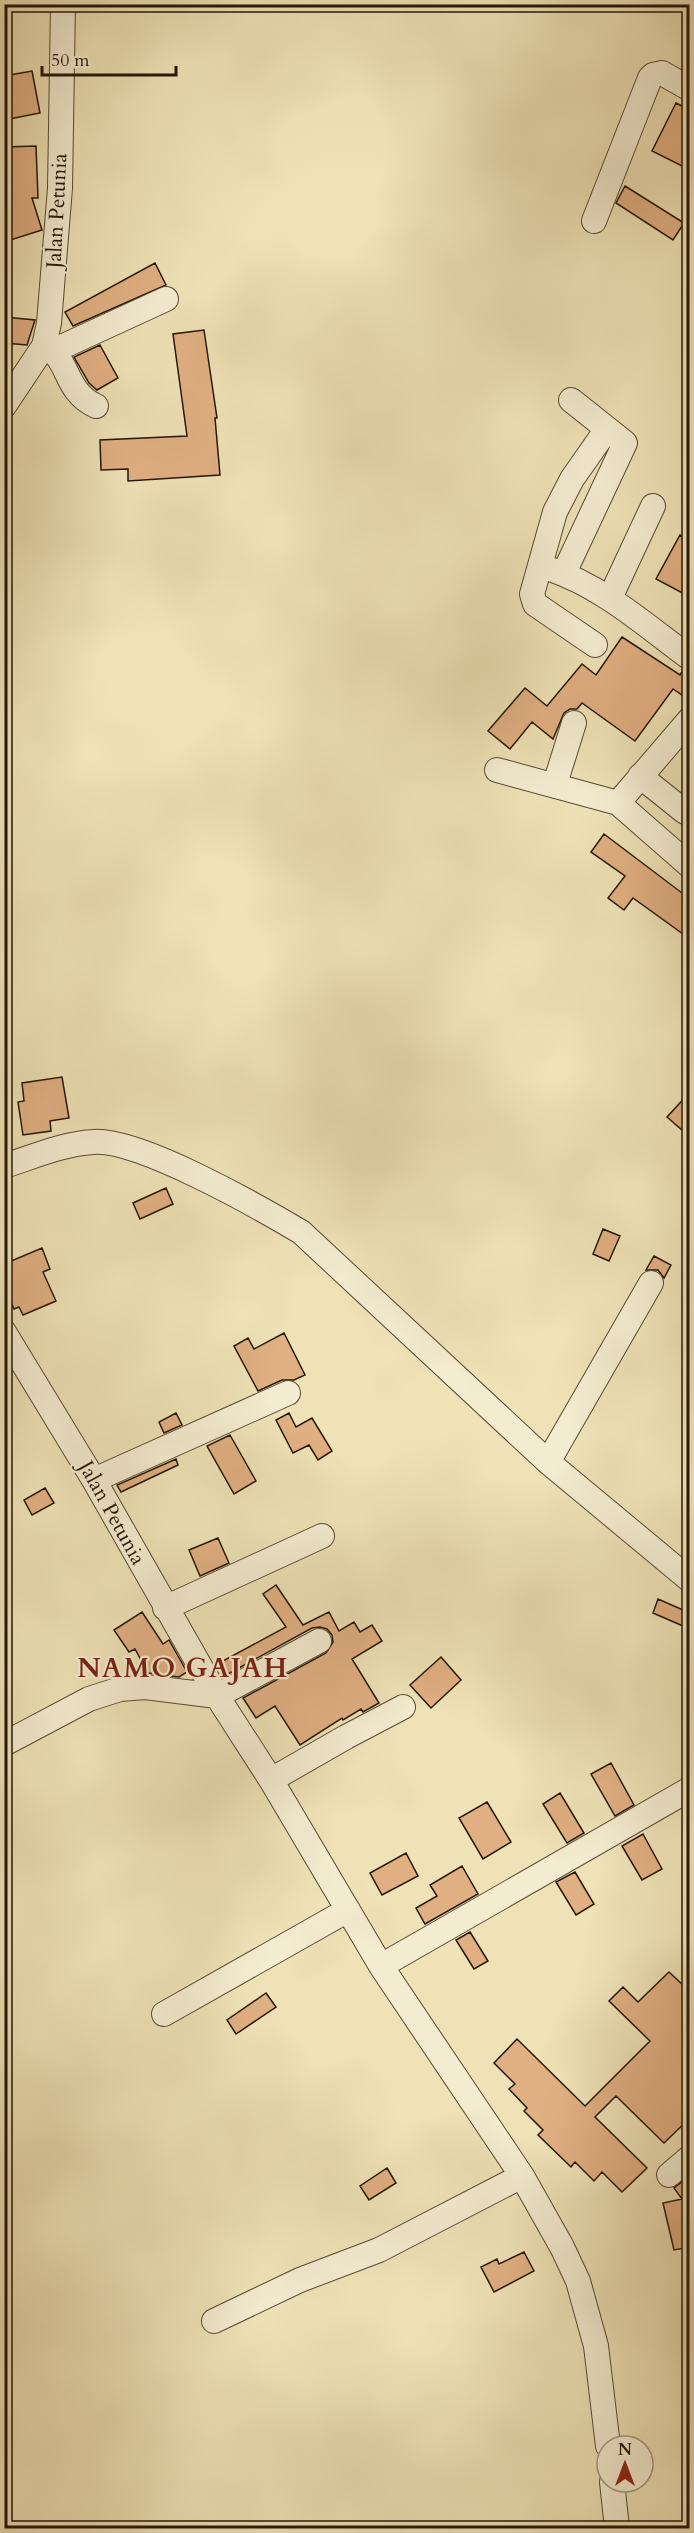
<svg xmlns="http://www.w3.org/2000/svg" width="694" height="2533" viewBox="0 0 694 2533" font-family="Cardo,serif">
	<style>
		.building { fill: #e0af82; stroke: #231607; stroke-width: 1.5 }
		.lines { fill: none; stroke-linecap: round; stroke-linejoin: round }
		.minor-casing { stroke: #564933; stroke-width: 26 }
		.minor { stroke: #f4ecd0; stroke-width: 24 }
		.labels { text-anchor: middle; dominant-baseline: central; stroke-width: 4.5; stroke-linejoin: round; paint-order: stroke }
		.street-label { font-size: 21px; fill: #231607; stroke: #f4ecd0 }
		.district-label { font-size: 27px; font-weight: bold; letter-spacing: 1.5px; fill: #7a1f14; stroke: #f4ecd0 }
	</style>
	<rect width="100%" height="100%" fill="#eee2b6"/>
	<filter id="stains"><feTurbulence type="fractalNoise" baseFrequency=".00333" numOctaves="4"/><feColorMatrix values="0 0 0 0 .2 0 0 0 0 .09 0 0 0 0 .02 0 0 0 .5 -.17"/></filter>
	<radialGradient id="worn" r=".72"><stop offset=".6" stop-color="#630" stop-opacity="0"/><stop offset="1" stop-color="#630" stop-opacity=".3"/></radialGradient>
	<path class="building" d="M32,71l8,42 -36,7v-44z
		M676,103l14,7v60l-38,-19z
		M36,146l2,52h-6l10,32 -38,12v-95z
		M625,186l59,37 -11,17 -57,-37z
		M155,263l11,22 -93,41 -8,-14z
		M4,317l31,3 -8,25 -23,-2z
		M204,330l13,88h-2l5,57 -92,6v-12l-27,1 -1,-30 87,-4 -14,-102z
		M100,345l18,33 -21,12 -8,-7 -15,-26z
		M680,535l10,5v57l-34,-18z
		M622,637l58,38 3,-5 7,2v13l-8,10 -9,-6 -38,52 -53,-38 -5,6h-7l-6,4 -11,26 -21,-17 -22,27 -22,-18 37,-43 22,18 35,-42 14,11z
		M604,834l86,65v40l-57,-41 -9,12 -16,-12 17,-22 -34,-24z
		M62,1077l7,41 -19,3 1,10 -28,4 -5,-33 6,-1 -2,-18z
		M690,1092v45l-23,-20z
		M166,1188l7,16 -33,15 -7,-16z
		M603,1229l17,7 -11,25 -16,-7z
		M42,1248l8,21 -7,3 13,29 -33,14 -4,-8 -5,2 -10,-23v-22z
		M654,1256l17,9 -7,13 -6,-8h-12z
		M284,1333l21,42 -11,5h-12l-24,11 -24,-45 14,-8 6,11z
		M176,1413l6,12 -18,8 -5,-11z
		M289,1413l7,14 16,-9 20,33 -14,9 -9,-15 -16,8 -17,-33z
		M230,1435l26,46 -22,13 -27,-48z
		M176,1459l2,6 -57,27 -4,-7z
		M45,1488l9,15 -22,12 -8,-15z
		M218,1538l11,25 -29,13 -11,-26z
		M276,1585l27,40 26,-13 10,19 15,-9 6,10 12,-7 10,16 -30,18 27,44 -16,9 -2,-3 -18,11 -1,-2 -42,27 -25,-39 -19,12 -13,-20 83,-45 7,-11 -1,-7 -5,-6 -7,-2 -8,1 -84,46 -7,-12 65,-35 -23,-33z
		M658,1599l32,14v16l-37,-16z
		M142,1612l21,32 6,-4 18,32 -8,5 -31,-4 -13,-24 -6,3 -15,-22z
		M441,1657l20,23 -30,28 -21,-23z
		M611,1763l23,42 -19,11 -24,-42z
		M560,1793l24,40 -17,10 -24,-39z
		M487,1802l24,40 -28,17 -24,-41z
		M643,1834l19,35 -20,11 -20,-34z
		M406,1853l12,23 -36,19 -12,-22z
		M462,1866l16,28 -53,30 -9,-16 21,-12 -7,-11z
		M575,1872l19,32 -18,11 -20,-33z
		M470,1932l18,29 -14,8 -18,-29z
		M669,1972l14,13 7,-7v45l-6,6 6,6v83l-26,25 -48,-47 -21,21 52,51 -25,24 -20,-20 -8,9 -19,-19 -4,5 -33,-32 5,-5 -19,-19 3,-3 -18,-19 6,-5 -21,-21 23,-24 68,67 65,-65 -41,-40 14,-14 15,15z
		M266,1993l10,14 -40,27 -9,-14z
		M387,2168l9,15 -27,17 -9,-14z
		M690,2176v71l-16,3 -11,-47 19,-4 -8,-11z
		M524,2252l10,19 -40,21 -13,-25 16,-8 2,5z"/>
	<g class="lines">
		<defs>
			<path id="minor" d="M594,221l56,-143 3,-3 9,-2 28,16
				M44,346c26,11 19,45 52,60
				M55,350l111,-51
				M4,406l40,-60 5,-23 11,-135 3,-184
				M550,569c53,18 95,56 140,89
				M564,573l61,-130 -54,-43
				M610,598l43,-92
				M595,645l-60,-41 -3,-10 23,-82 17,-33 35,-50
				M497,770l121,33 72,63
				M640,776l45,36
				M555,784l19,-61
				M618,803l72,-84
				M4,1166c29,-9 58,-22 89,-24 45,-4 166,65 208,90l247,230 142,118
				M4,1332l90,148 123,216 54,84 110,186 141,210 40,71 16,34 18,65 12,100
				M548,1462l103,-179
				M94,1480l194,-87
				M165,1608l157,-72
				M4,1744l85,-45 31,-10 25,-2 72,9 102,-55
				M271,1780l75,-43 57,-30
				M381,1966l309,-177
				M164,2014l184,-104
				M669,2175l21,-18
				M214,2321l86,-41 79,-30 143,-74
				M612,2482l5,46"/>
		</defs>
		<use href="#minor" class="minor-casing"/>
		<use href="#minor" class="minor"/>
	</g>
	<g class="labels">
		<g class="street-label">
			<text transform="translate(57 211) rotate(-87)">Jalan Petunia</text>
			<text transform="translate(112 1513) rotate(61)">Jalan Petunia</text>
		</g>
		<g class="district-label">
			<text x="183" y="1668">NAMO GAJAH</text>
		</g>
	</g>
	<rect width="694" height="2533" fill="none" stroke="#eee2b6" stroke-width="24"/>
	<rect x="6" y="6" width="682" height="2521" fill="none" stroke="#231607" stroke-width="3"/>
	<rect x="12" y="12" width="670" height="2509" fill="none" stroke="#231607" stroke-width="1.5"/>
	<g transform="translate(625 2464)"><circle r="28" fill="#f4ecd0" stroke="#a09680" stroke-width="1.5"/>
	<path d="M0-4.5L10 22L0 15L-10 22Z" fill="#8f2418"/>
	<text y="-9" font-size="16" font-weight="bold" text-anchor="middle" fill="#231607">N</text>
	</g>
	<path d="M42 66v9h134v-9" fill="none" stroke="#231607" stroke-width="3"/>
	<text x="51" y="66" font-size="18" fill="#231607" stroke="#f4ecd0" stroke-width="4.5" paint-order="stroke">50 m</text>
	<rect width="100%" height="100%" filter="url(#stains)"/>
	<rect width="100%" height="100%" fill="url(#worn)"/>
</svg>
